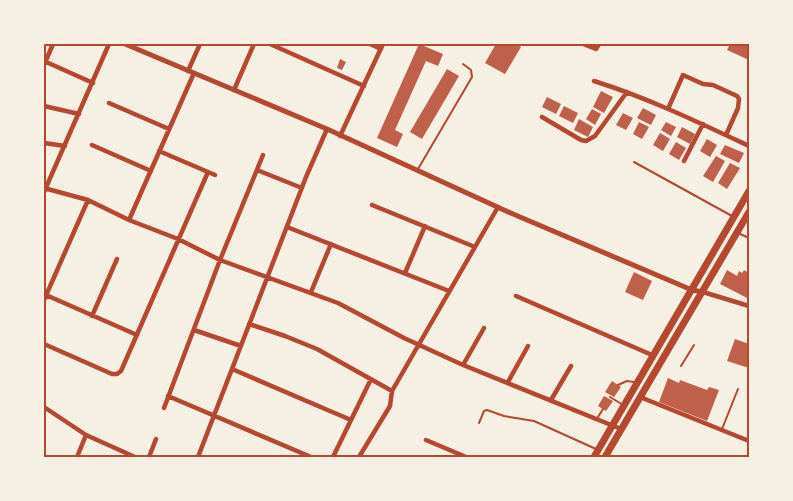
<svg xmlns="http://www.w3.org/2000/svg" width="793" height="501" viewBox="0 0 793 501" font-family="Georgia,serif">
	<style>
		.building { fill: #bf614a }
		.lines { fill: none; stroke-linecap: round; stroke-linejoin: round }
		.service { stroke: #b5482f; stroke-width: 2 }
		.minor { stroke: #b5482f; stroke-width: 4.5 }
		.tertiary { stroke: #b5482f; stroke-width: 5 }
		.primary { stroke: #b5482f; stroke-width: 7 }
		.neatline { fill: none; stroke: #b5482f; stroke-width: 2 }
	</style>
	<rect width="100%" height="100%" fill="#f6efe4"/>
	<path class="building" d="M419,44l24,10 -5,12 -12,-5 -31,69 8,4 -6,13 -20,-9z
		M496,44h20l5,3 -16,27 -20,-11z
		M730,44h12l7,3v13l-22,-10z
		M340,59l6,3 -4,8 -5,-2z
		M447,69l12,7 -37,63 -12,-7z
		M601,91l12,6 -9,16 -11,-6z
		M547,97l14,7 -5,10 -14,-7z
		M564,106l14,7 -5,10 -14,-7z
		M643,108l13,7 -5,10 -14,-7z
		M592,109l9,5 -6,11 -9,-6z
		M623,113l10,5 -7,12 -10,-5z
		M579,119l14,8 -5,10 -14,-7z
		M639,122l10,5 -7,12 -9,-5z
		M666,122l10,5 -5,9 -10,-6z
		M682,127l13,7 -5,10 -13,-7z
		M660,133l10,6 -7,12 -10,-6z
		M707,139l10,6 -7,12 -10,-6z
		M676,142l10,6 -7,12 -10,-6z
		M725,145l19,8 -5,10 -19,-9z
		M716,156l9,5 -12,21 -10,-6z
		M730,163l10,5 -13,21 -9,-6z
		M727,270l10,6 2,-5 3,2 2,-3 5,3 -2,3 2,1v22l-29,-15z
		M634,272l18,9 -9,19 -18,-8z
		M735,339l14,5v24l-22,-7z
		M668,378l11,5 1,-3 27,10 2,-3 10,3 -12,31 -48,-19z
		M612,381l9,6 -7,10 -9,-5z
		M604,396l9,5 -7,10 -8,-5z"/>
	<g class="lines">
		<path class="service" d="M634,162l98,54
			M418,169l54,-92 -1,-7 -8,-6
			M738,233l11,5
			M681,366l13,-21
			M618,385l9,-4 7,1
			M610,397l13,8
			M598,417l5,-8
			M479,423l5,-12 3,-1 17,6 30,5 62,28
			M722,429l16,-40"/>
		<path class="minor" d="M270,44l94,42
			M370,44l11,5
			M583,44l13,5 3,-5
			M44,61l49,22
			M44,65l9,-21
			M188,71l12,-27
			M594,81c54,17 104,41 155,65
			M234,90l20,-46
			M109,103l60,26
			M44,106l35,8
			M668,109l15,-34 20,9 10,1 24,11 2,3 -1,9 -12,27
			M542,117l39,23 5,1 9,-5 32,-44
			M340,136l43,-92
			M44,143l21,3
			M92,145l59,26
			M159,151l56,24
			M684,161l19,-37
			M257,170l45,18
			M44,188l44,12 41,20 49,19 42,21 118,43 66,35 59,27 158,64
			M44,192l65,-148
			M372,205l103,42
			M129,220l65,-147
			M287,227l162,64
			M405,273l20,-47
			M311,292l20,-48
			M703,292l46,14
			M46,295l91,40
			M516,296l136,59
			M44,300l44,-100
			M92,316l25,-57
			M249,324l36,12 32,13 75,42
			M194,330l47,16
			M44,344l68,30h5l4,-3 87,-199
			M463,365l21,-37
			M232,369l119,51
			M508,382l20,-36
			M168,396l143,61
			M640,397l109,44
			M551,400l20,-34
			M44,407l42,28 49,22
			M164,408l56,-148 43,-105
			M426,440l40,17
			M77,457l9,-22
			M149,457l7,-18
			M198,457l108,-280 21,-48
			M333,457l38,-78
			M359,457l31,-51 2,-15 106,-184"/>
		<path class="tertiary" d="M125,44l202,85 186,85 179,76 11,2"/>
		<path class="primary" d="M594,457l155,-266
			M605,457l144,-245"/>
	</g>
	<rect width="793" height="501" fill="none" stroke="#f6efe4" stroke-width="90"/>
	<rect x="45" y="45" width="703" height="411" class="neatline"/>
</svg>
